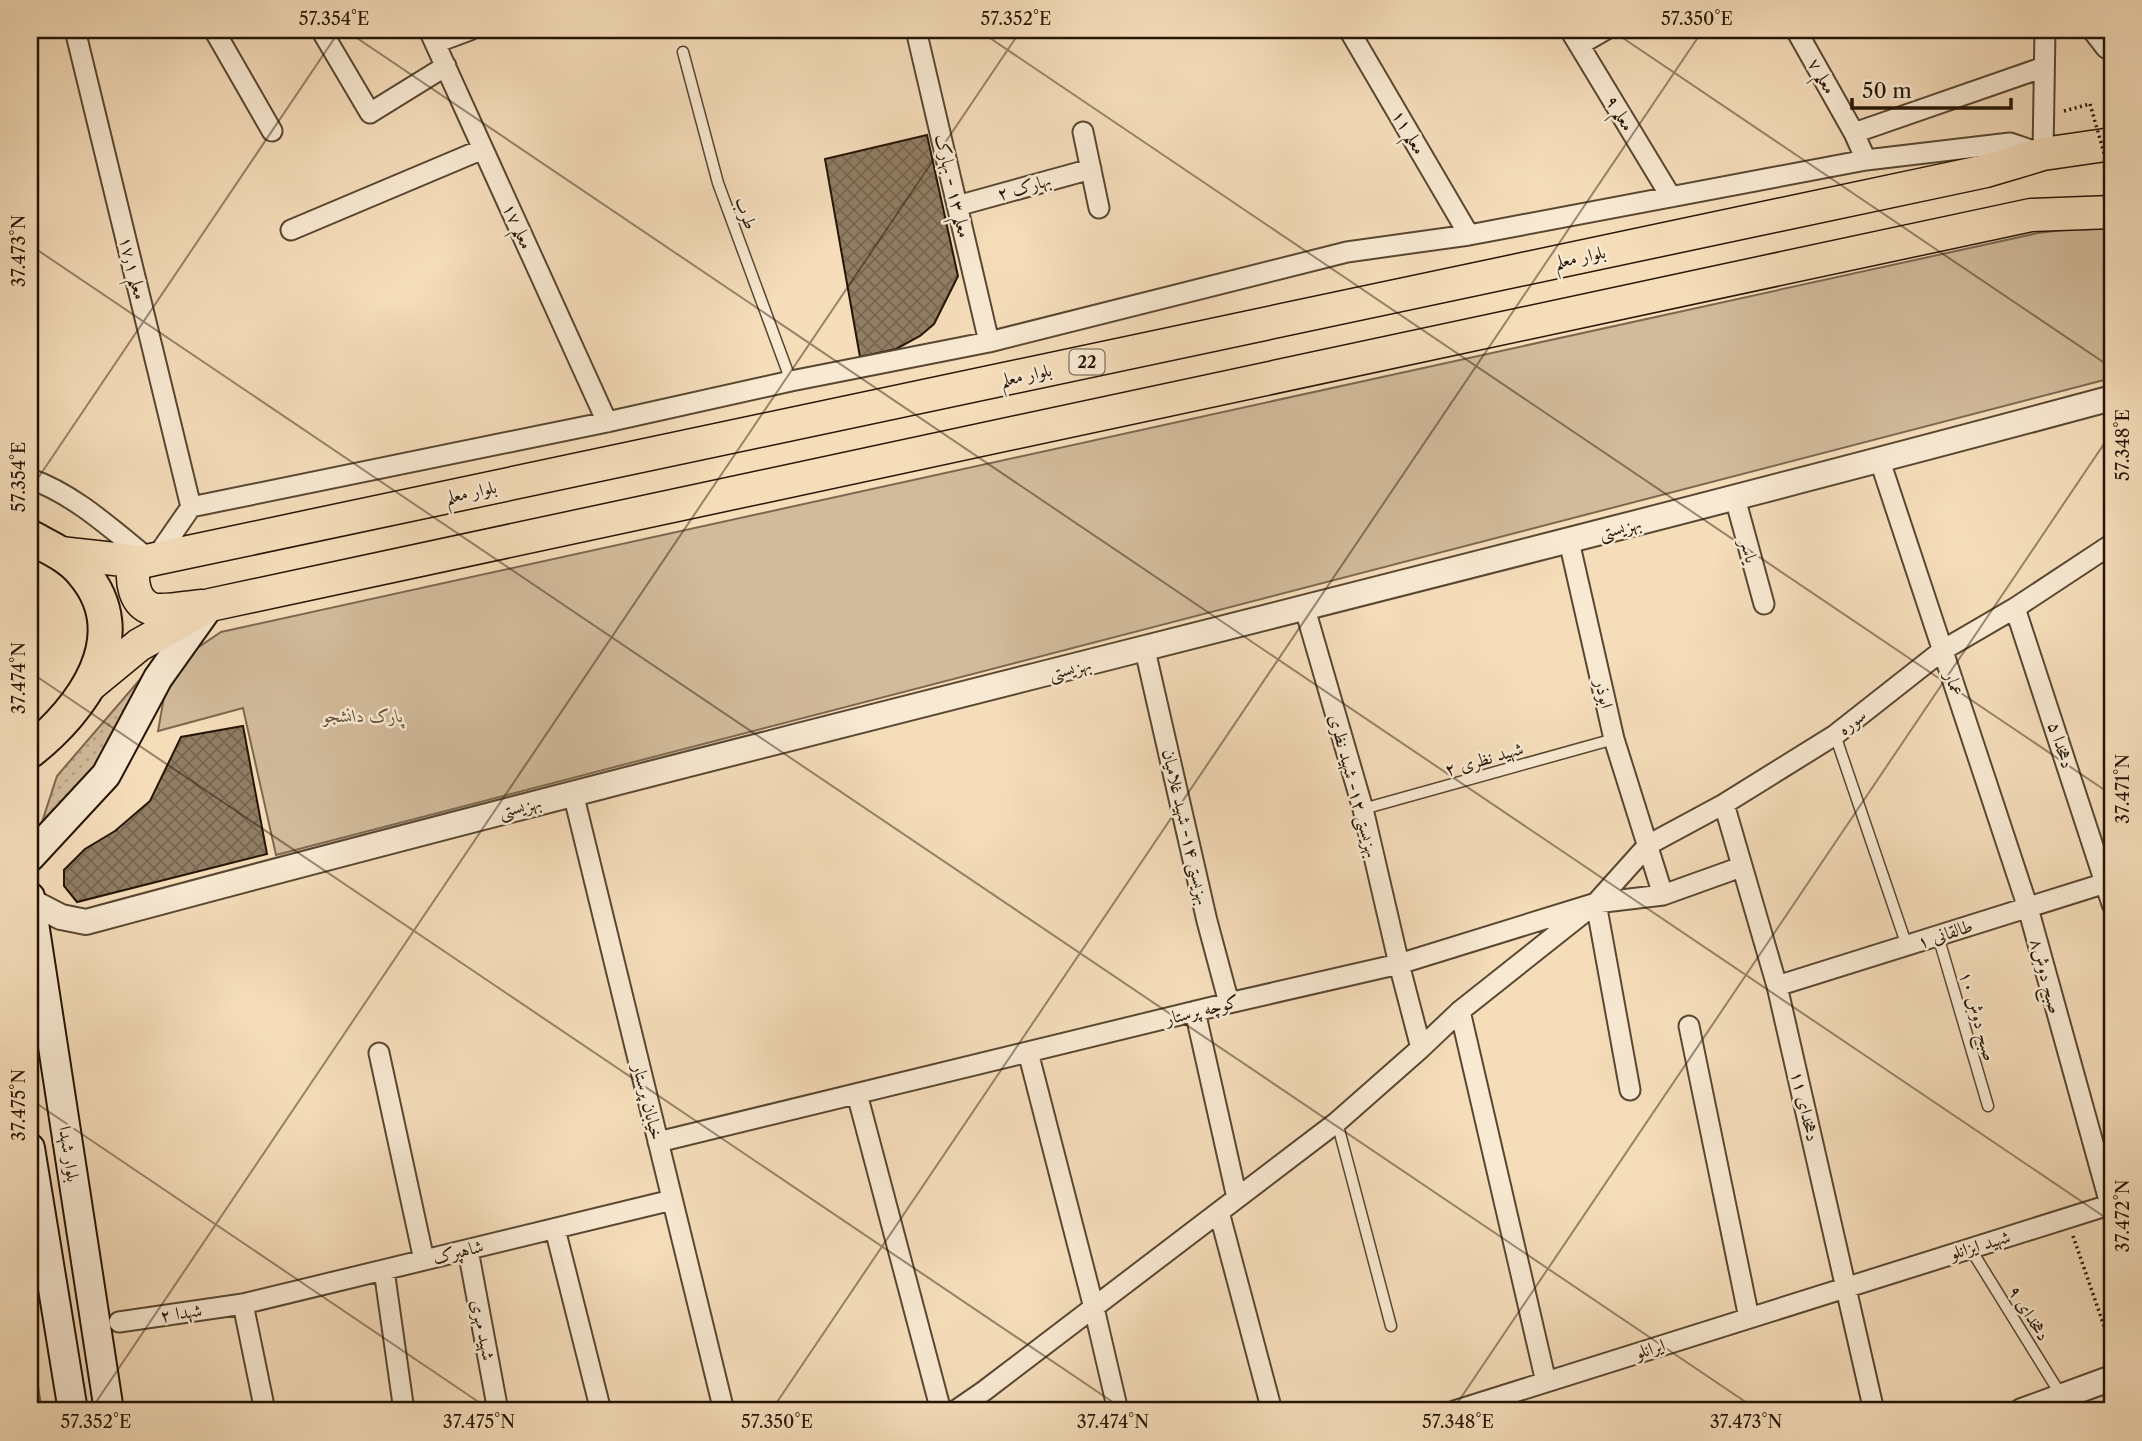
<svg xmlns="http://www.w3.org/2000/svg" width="2142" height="1441" font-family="'Libre Caslon Text',Amiri,serif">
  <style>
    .grass { fill: url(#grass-dots); stroke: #7c6850; stroke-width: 2 }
    .park { fill: #d2bb9b; stroke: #7c6850; stroke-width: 2 }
    .building { fill: url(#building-cross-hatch); stroke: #251504; stroke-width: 2 }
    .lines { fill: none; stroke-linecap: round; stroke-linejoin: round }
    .service-casing { stroke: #594732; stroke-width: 13 }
    .minor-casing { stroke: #594732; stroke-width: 23 }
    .tertiary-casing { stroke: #594732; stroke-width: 28 }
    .secondary-casing { stroke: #251504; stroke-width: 32 }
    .primary-casing { stroke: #251504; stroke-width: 35 }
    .trunk-casing { stroke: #251504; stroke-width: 37 }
    .path { stroke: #251504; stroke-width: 3.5; stroke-dasharray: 2 3.5; stroke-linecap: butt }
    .service { stroke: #f8e9d2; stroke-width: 10 }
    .minor { stroke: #f8e9d2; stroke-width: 19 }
    .tertiary { stroke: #f8e9d2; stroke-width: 24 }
    .secondary { stroke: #f8e9d2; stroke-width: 28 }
    .primary { stroke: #f5ddba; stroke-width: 32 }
    .trunk { stroke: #f5ddba; stroke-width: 33 }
    .path-bridge { stroke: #251504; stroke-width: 3.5; stroke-dasharray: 2 3.5; stroke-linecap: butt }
    .ticks { fill: none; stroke: #251504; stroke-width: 2; stroke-opacity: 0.45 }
    .labels { text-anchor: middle; stroke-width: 5; stroke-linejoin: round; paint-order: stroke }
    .shield { fill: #f8e9d2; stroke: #645542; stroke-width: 2 }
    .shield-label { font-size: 16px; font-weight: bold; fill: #251504 }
    .street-label { font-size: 18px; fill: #251504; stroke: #f8e9d2 }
    .park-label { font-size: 18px; font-style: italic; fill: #624f39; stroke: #f8e9d2 }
    .neatline { fill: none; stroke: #251504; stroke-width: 2.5 }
    .ticks-label { font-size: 18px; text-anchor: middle; fill: #251504 }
  </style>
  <defs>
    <pattern id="grass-dots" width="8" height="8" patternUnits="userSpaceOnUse" patternTransform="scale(1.75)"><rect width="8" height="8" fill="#d2bb9b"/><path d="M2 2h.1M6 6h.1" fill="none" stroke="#b4a084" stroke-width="1.8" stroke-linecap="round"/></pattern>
    <pattern id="building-cross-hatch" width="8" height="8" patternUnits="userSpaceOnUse" patternTransform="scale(1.75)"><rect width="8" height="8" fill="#917d63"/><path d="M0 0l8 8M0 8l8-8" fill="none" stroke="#76654f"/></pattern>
  </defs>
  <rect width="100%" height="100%" fill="#f5ddba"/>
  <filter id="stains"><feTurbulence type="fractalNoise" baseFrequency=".00286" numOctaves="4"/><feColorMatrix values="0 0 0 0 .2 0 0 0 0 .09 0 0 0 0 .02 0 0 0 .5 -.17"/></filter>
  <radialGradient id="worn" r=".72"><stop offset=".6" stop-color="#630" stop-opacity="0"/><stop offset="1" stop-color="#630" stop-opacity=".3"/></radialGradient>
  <!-- grass -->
  <path class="grass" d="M 149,669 L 109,752 L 41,825 L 57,776 Z"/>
  <!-- park -->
  <path class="park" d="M 2112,224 L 2112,378 L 276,855 L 243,708 L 158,731 L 166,686 L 193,651 L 221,632 L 2038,233 Z
    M 30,1337 L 42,1411 L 30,1411 Z"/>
  <!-- building -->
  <path class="building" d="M 927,135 L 958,276 L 934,324 L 920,336 L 896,349 L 860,357 L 825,159 Z
    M 243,726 L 267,854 L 77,902 L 64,886 L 64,870 L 85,849 L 115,831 L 150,801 L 181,737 Z"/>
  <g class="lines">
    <!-- service casing -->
    <g class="service-casing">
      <path id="service" d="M 683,52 L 718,183 L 791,381
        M 1835,735 L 1907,946
        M 1363,809 L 1614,739
        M 1938,936 L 1988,1106
        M 1337,1122 L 1391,1326
        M 1970,1248 L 2061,1395
        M 1500,1397 L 1506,1411"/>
    </g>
    <!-- minor casing -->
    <g class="minor-casing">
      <path id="minor" d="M 75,30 L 191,507
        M 214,30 L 272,131
        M 321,30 L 370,113 L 446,66
        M 429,30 L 607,422
        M 916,30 L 989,342
        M 1349,30 L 1469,235
        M 1570,30 L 1671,197
        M 1796,30 L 1854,133 L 1866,160
        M 2092,30 L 2106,48 L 2112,51
        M 435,43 L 470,30
        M 1579,45 L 1605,30
        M 1083,132 L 1099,208
        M 1854,133 L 2044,67
        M 957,206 L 1091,169
        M 291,230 L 483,149
        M 1880,461 L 2028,908 L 2110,1204
        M 30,479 C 73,493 114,531 150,560
        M 1735,498 L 1764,604
        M 1569,541 L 1614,739 L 1663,895
        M 155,559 L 191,507 L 607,422 L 791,381 L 989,342 L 1347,252 L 1469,235 L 1866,160 L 2010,143 L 2043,154 L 2045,30
        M 2015,608 L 2112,904
        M 1305,609 L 1363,809 L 1399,964 L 1421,1048
        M 1145,650 L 1207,921 L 1229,1003
        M 573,793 L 724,1411
        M 1724,804 L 1777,986 L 1874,1411
        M 1596,903 L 1630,1090
        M 1777,986 L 2112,881
        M 1195,1011 L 1237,1198
        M 1460,1011 L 1546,1382
        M 1689,1026 L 1749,1318
        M 1028,1052 L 1094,1308 L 1118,1411
        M 379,1053 L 424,1260
        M 857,1094 L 941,1411
        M 658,1142 L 1229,1003 L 1399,964 L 1596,903 L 1663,895 L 1741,867
        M 1219,1212 L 1272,1411
        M 555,1229 L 601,1411
        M 468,1250 L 498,1411
        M 384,1270 L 404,1411
        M 243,1304 L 265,1411
        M 119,1322 L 243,1304 L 672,1200
        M 955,1411 L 984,1391 L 1337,1122 L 1421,1048 L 1460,1011 L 1596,903 L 1648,845 L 1724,804 L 1835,735 L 1943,650 L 2015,608 L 2112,544
        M 1454,1411 L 2112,1204"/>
    </g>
    <!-- tertiary casing -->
    <g class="tertiary-casing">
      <path id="tertiary" d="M 30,901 L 61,917 L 86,922 C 760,740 1439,579 2112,398
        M 2022,1411 L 2112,1378"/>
    </g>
    <!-- secondary casing -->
    <g class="secondary-casing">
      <path id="secondary" d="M 30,857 L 106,775 L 158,678 L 210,605
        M 30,897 L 109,1411
        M 30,1148 L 73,1411"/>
    </g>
    <!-- primary casing -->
    <g class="primary-casing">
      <path id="primary" d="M 60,553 L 142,562 L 155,559 L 1986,171 L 2043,154 L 2112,144
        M 142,562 L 134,566 C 131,581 134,603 152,609 C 162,612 190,607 202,606
        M 88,687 L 139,645 L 210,605 L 2031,215 L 2112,212"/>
    </g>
    <!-- trunk casing -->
    <g class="trunk-casing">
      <path id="trunk" d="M 30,537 C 48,547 70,556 83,573 C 137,636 82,710 30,751"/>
    </g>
    <!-- path -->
    <path class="path" d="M 2064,111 L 2090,104
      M 2073,1236 L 2112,1349
      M 30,1394 L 33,1411"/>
    <!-- service -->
    <use href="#service" class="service"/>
    <!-- minor -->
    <use href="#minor" class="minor"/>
    <!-- tertiary -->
    <use href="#tertiary" class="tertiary"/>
    <!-- secondary -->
    <use href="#secondary" class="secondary"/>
    <!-- primary -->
    <use href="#primary" class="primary"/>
    <!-- trunk -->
    <use href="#trunk" class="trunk"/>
    <!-- path-bridge -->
    <path class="path-bridge" d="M 2090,104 L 2112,181"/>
  </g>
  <!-- ticks -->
  <path class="ticks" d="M 345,30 L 2112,1222M 978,30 L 2112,795M 1611,30 L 2112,368M 30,245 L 1759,1411M 30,490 L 340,30M 30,672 L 1126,1411M 30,1099 L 492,1411M 90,1411 L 1021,30M 771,1411 L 1703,30M 1452,1411 L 2112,432"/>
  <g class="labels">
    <!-- shield labels -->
    <rect class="shield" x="1069.5" y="349.5" width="35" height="25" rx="5"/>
    <g class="shield-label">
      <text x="1087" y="368">22</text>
    </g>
    <!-- street labels -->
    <g class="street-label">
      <text transform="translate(1822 76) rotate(60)" y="6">معلم ۷</text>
      <text transform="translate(1620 113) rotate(59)" y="6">معلم ۹</text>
      <text transform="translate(1409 132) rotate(60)" y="6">معلم ۱۱</text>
      <text transform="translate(953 186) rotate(77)" y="6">معلم ۱۳ - بهارک</text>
      <text transform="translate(1024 187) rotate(-16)" y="6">بهارک ۲</text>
      <text transform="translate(746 213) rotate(70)" y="6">طرب</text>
      <text transform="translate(518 226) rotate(66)" y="6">معلم ۱۷</text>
      <text transform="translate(1580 257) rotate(-12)" y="6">بلوار معلم</text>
      <text transform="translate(133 268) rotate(76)" y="6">معلم ۱۷٫۱</text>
      <text transform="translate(1026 375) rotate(-12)" y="6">بلوار معلم</text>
      <text transform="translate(471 492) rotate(-12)" y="6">بلوار معلم</text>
      <text transform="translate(1620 528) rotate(-15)" y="6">بهزیستی</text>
      <text transform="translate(1749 551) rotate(75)" y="6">یاسر</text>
      <text transform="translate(1070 669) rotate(-14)" y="6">بهزیستی</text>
      <text transform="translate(1954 684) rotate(72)" y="6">عمار</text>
      <text transform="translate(1604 694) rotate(77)" y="6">ابوذر</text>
      <text transform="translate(1852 722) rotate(-38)" y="6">سوره</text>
      <text transform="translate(2061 745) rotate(72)" y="6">دهخدا ۵</text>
      <text transform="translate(1484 759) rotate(-16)" y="6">شهید نظری ۲</text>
      <text transform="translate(1354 786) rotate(75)" y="6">بهزیستی ۱۲- شهید نظری</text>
      <text transform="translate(520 807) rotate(-14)" y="6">بهزیستی</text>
      <text transform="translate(1186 827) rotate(77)" y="6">بهزیستی ۱۴- شهید غلامیان</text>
      <text transform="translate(1945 934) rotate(-18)" y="6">طالقانی ۱</text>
      <text transform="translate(2046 976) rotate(75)" y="6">صبح دوش۸</text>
      <text transform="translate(1202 1010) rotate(-14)" y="6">کوچه پرستار</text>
      <text transform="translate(1978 1016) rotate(74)" y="6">صبح دوش ۱۰</text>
      <text transform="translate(648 1102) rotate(76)" y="6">خیابان پرستار</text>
      <text transform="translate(1805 1106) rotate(77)" y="6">دهخدای ۱۱</text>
      <text transform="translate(69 1154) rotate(81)" y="6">بلوار شهدا</text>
      <text transform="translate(1980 1245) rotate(-17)" y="6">شهید ایزانلو</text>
      <text transform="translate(458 1252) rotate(-14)" y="6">شاهپرک</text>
      <text transform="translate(181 1313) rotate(-8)" y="6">شهدا ۲</text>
      <text transform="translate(2029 1313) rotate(58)" y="6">دهخدای ۹</text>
      <text transform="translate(483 1330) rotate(79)" y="6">شهید مهری</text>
      <text transform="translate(1650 1349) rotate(-18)" y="6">ایرانلو</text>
    </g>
    <!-- park labels -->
    <g class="park-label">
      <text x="363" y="722">پارک دانشجو</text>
    </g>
  </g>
  <!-- margin -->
  <rect width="2142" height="1441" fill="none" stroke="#f5ddba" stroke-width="77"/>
  <!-- scale -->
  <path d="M1852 98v10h159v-10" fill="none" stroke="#251504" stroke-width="3.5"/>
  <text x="1862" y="98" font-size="21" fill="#251504" stroke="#f8e9d2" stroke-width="5" paint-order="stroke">50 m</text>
  <rect x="38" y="38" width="2066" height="1364" class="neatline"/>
  <g class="ticks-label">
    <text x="334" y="25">57.354°E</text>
    <text x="1016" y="25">57.352°E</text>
    <text x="1697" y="25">57.350°E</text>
    <text transform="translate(19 251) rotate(-90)" y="6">37.473°N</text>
    <text transform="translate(2123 445) rotate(-90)" y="6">57.348°E</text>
    <text transform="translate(19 477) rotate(-90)" y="6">57.354°E</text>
    <text transform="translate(19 678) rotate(-90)" y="6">37.474°N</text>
    <text transform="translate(2123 789) rotate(-90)" y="6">37.471°N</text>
    <text transform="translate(19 1105) rotate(-90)" y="6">37.475°N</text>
    <text transform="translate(2123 1216) rotate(-90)" y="6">37.472°N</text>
    <text x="96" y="1428">57.352°E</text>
    <text x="479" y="1428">37.475°N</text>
    <text x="777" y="1428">57.350°E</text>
    <text x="1113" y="1428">37.474°N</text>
    <text x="1458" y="1428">57.348°E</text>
    <text x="1746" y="1428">37.473°N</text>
  </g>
  <rect width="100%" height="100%" filter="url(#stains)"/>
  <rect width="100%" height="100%" fill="url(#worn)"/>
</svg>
